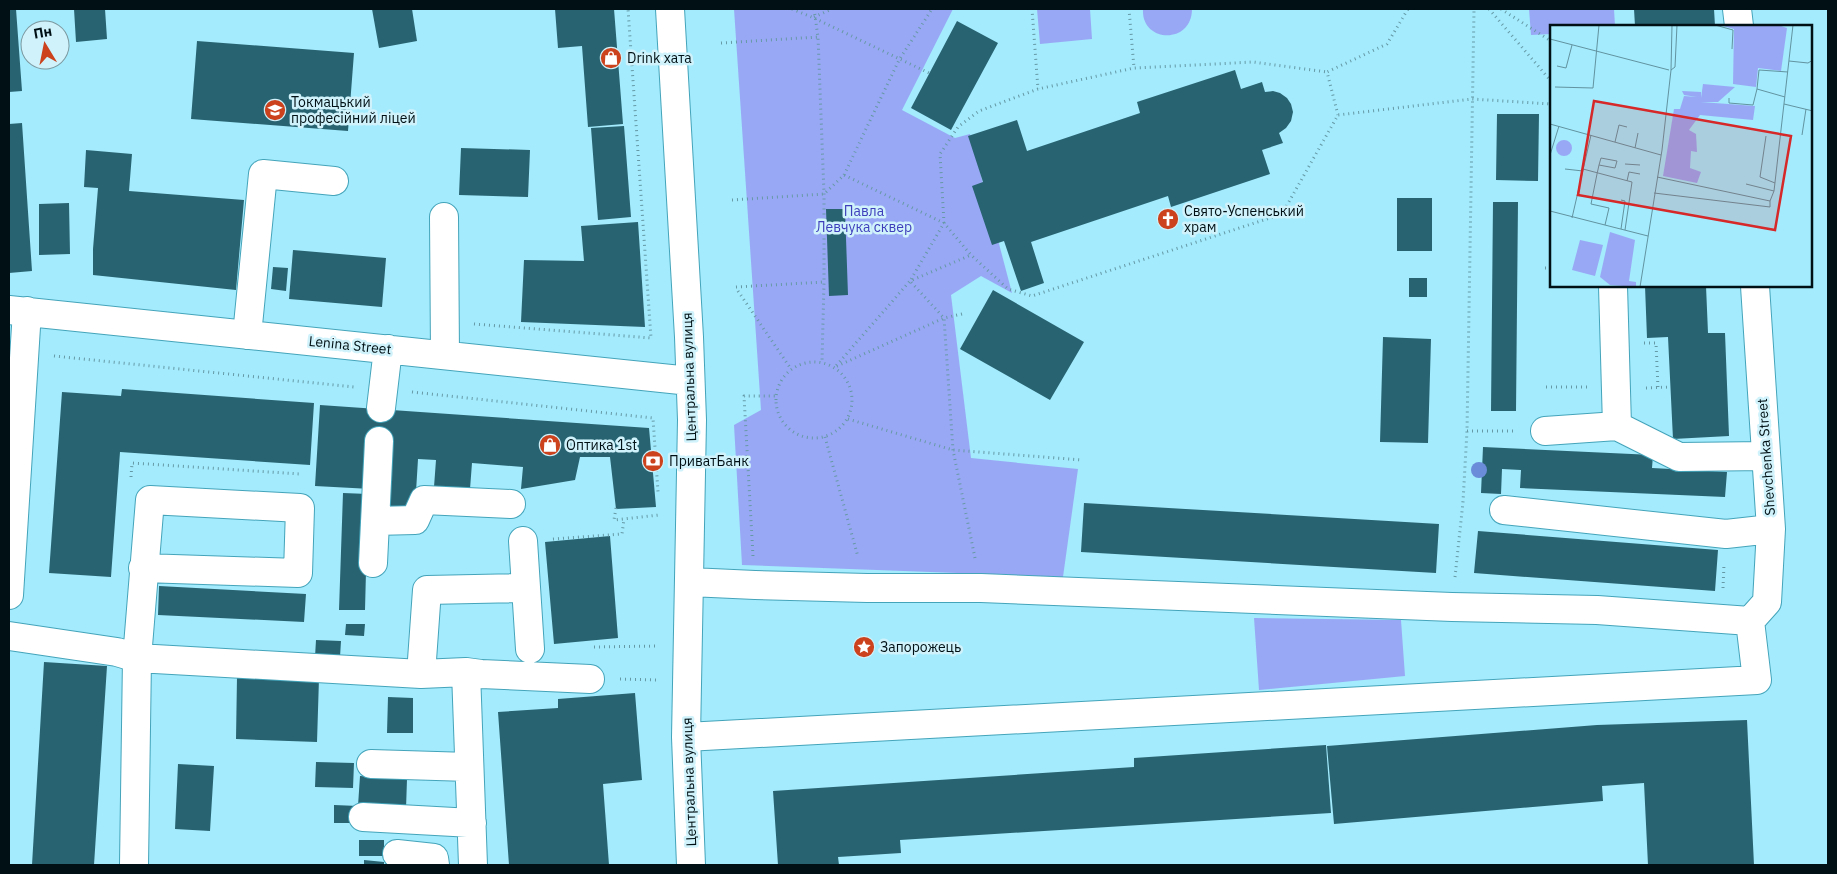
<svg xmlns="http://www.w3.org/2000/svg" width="1837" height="874" font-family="'IBM Plex Sans',sans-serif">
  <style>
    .green { fill: #99a8f5 }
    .building { fill: #286371 }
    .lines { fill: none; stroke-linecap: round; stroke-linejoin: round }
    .minor-casing { stroke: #44a4ba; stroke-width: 30 }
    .path { stroke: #6699a6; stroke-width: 3; stroke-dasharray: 1 4; stroke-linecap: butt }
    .minor { stroke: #fff; stroke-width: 28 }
    .tree { fill: #6b8cd9 }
    .labels { text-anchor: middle; stroke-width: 5; stroke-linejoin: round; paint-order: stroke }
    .poi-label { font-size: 14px; fill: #001014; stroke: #cff2fb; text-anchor: start }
    .park-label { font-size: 14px; fill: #3e3ebb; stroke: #cff2fb }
    .street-label { font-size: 14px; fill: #001014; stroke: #cff2fb }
    .inset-road { fill: none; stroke: #6293a0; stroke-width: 1 }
    .view { fill: #d62828; fill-opacity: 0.15; stroke: #d62828; stroke-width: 2.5 }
    .inset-edge { fill: none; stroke: #001014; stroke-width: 2.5 }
  </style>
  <rect width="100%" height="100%" fill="#a3ebfd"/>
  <!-- green -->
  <path class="green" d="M 734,9 L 953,9 L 902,110 L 955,138 L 970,134 L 1012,293 L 981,276 L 951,295 L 971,458 L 1078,469 L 1063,577 L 742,565 L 734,425 L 761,410 Z
    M 1037,9 L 1090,9 L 1092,39 L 1040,44 Z
    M 1143,9 L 1192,9 C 1192,45 1141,43 1143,9 Z
    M 1529,9 L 1614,9 L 1615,26 L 1551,26 L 1551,34 L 1531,35 Z
    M 1254,618 L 1401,620 L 1405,676 L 1259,690 Z"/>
  <!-- building -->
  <path class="building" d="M 9,9 L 16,9 L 22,91 L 9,92 Z
    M 74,9 L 105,9 L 107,39 L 76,42 Z
    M 372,9 L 412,9 L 417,41 L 379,48 Z
    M 555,9 L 614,9 L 623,124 L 588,127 L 582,46 L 558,48 Z
    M 1634,9 L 1714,9 L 1715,26 L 1635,26 Z
    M 957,21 L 998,43 L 951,130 L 911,108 Z
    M 197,41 L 354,53 L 348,131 L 191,119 Z
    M 1235,70 L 1241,89 L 1262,82 L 1265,92 L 1273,91 L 1280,93 L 1287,98 L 1291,104 L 1293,112 L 1291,121 L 1286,128 L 1279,133 L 1283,143 L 1262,150 L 1270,174 L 1171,207 L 1168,196 L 1031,242 L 1044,283 L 1021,291 L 1004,241 L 992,245 L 972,186 L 983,182 L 968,136 L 1017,120 L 1027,151 L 1140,113 L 1137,102 Z
    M 1497,114 L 1539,114 L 1538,181 L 1496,180 Z
    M 22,123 L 32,271 L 9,273 L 9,124 Z
    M 624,126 L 631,217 L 598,220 L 591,128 Z
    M 461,148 L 530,150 L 528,197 L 459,195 Z
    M 86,150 L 132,154 L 129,191 L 244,200 L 236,290 L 93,275 L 93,249 L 98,188 L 84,187 Z
    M 1397,198 L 1432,198 L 1432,251 L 1397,251 Z
    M 1493,202 L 1518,202 L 1516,411 L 1491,411 Z
    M 69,203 L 70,254 L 39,255 L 39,204 Z
    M 826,209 L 845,209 L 848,295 L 829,296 Z
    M 638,222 L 645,327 L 521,322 L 524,260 L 584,261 L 581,226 Z
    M 293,250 L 386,258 L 382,307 L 289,299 Z
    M 273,267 L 288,268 L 286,291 L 271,289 Z
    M 1409,278 L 1427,278 L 1427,297 L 1409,297 Z
    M 1645,286 L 1706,286 L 1708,333 L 1725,333 L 1729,436 L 1673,439 L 1668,337 L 1647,338 Z
    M 993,290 L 1084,342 L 1050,400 L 960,349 Z
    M 1383,337 L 1431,339 L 1428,443 L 1380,442 Z
    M 122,389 L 314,403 L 310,465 L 120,452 L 111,577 L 49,573 L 62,392 L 121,396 Z
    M 320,405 L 649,428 L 656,507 L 616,509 L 610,457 L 580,457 L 575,480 L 521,489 L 523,467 L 472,463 L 470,489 L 434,487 L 436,460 L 418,459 L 415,508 L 386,506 L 371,489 L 315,486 Z
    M 1483,447 L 1653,455 L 1652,468 L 1727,472 L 1725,497 L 1520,488 L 1521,470 L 1502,469 L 1501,494 L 1481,493 Z
    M 343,493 L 368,494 L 365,610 L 339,610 Z
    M 1084,503 L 1439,524 L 1436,573 L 1081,552 Z
    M 1478,531 L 1718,550 L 1715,591 L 1474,573 Z
    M 610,536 L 618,638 L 554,644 L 545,542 Z
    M 159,586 L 306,594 L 304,622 L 158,615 Z
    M 346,624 L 365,624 L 364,636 L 345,635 Z
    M 316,640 L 341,641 L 340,657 L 315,657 Z
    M 44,662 L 107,666 L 94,865 L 32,865 Z
    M 237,677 L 319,678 L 317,742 L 236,739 Z
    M 635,693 L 642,780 L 603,784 L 609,865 L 509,865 L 498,712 L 558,708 L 558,699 Z
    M 388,697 L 413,698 L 413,733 L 387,733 Z
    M 1747,720 L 1754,865 L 1648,865 L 1644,783 L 1602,786 L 1603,801 L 1334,824 L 1327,746 L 1597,725 Z
    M 1326,745 L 1331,813 L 900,840 L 901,853 L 838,857 L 839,865 L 778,865 L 773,791 L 1134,767 L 1134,758 Z
    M 316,762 L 354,763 L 353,788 L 315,787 Z
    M 178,764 L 214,766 L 210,831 L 175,829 Z
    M 360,776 L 407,779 L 406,809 L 358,806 Z
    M 334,805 L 358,806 L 358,823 L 334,823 Z
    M 359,840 L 384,840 L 384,856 L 359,856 Z
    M 364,860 L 384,862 L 384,865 L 364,865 Z"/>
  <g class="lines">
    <!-- minor casing -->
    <g class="minor-casing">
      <path id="minor" d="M 670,9 L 689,337 L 692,420 L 686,737 L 691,865
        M 1737,9 L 1739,26
        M 444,217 L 445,355
        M 1613,286 L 1617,426 L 1679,457 L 1766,456
        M 9,310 L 690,381
        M 247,335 L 263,174 L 334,181
        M 381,408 L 388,349
        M 1545,431 L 1617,426
        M 1504,510 L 1726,534 L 1771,529
        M 375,521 L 415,520 L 424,500 L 511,504
        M 523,541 L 530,649
        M 373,563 L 379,441
        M 9,595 L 27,311
        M 1750,621 L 1767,602 L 1771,529 L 1755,286
        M 9,636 L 117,652 L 137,658 L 421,674 L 466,672 L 473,865
        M 466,672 L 481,674 L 590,679
        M 421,674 L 427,590 L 526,588
        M 686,737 L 1757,680 L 1750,621 L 1597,610 L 1452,607 L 981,588 L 867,588 L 755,585 L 690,582
        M 371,764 L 469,767
        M 363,817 L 472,823
        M 397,854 L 434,858 L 435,865
        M 134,865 L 137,658 L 150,500 L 300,508 L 298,573 L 143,568"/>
    </g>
    <!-- path -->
    <path class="path" d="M 792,9 L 814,18 L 929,73
      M 814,9 L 818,37 L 824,194 L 824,282 L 822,362
      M 1032,9 L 1038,89
      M 1129,9 L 1134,68
      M 1489,9 L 1551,81
      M 1501,9 L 1551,41
      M 814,17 L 832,9
      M 721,43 L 818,37
      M 1338,115 L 1327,72 L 1387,44 L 1408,9
      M 844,175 L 899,60 L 932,9
      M 732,200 L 824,194 L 844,175 L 944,223 L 971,255 L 1008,289 L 1032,296 L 1282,214 L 1338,115 L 1472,99 L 1551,104
      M 1545,268 L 1551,268
      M 736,287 L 824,282
      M 738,291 L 791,369
      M 962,314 L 944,318 L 835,367 L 910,281 L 971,255
      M 474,324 L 651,338 L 628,9
      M 1644,343 L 1656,343 L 1658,388
      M 54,356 L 354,387
      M776 400a38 38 0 1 1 76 0a38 38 0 1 1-76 0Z
      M 1546,387 L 1587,387
      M 1646,388 L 1670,387
      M 412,392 L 653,418 L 658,492
      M 848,419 L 953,450 L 1082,460
      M 1467,431 L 1515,431
      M 825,437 L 858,557
      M 131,477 L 132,463 L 300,474
      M 616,508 L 614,520 L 659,515
      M 553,539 L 622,534 L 624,519
      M 753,556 L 744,396 L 776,396
      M 975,558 L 953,450 L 944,318 L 910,281 L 944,223 L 940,154 L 958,127 L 979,111 L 1038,89 L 1134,68 L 1253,62 L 1327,72
      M 1455,577 L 1463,502 L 1467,431 L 1474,9
      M 1723,588 L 1724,564
      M 594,647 L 658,646
      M 620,679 L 657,680"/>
    <!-- minor -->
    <use href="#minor" class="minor"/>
  </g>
  <!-- trees -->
  <circle class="tree" cx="1479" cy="470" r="8"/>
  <!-- icons -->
  <defs>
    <g id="shop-disc" transform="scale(1.125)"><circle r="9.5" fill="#cb421d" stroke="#cff2fb"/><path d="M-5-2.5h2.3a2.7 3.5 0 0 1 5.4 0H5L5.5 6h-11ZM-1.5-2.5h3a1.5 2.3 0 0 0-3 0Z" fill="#fff"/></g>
    <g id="university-disc" transform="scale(1.125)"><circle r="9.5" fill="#cb421d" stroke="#cff2fb"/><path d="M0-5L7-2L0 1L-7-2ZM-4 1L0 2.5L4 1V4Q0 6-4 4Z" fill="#fff"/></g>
    <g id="church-disc" transform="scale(1.125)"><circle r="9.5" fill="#cb421d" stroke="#cff2fb"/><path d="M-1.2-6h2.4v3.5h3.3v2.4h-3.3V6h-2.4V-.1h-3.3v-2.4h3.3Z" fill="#fff"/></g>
    <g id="bank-disc" transform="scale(1.125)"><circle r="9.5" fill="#cb421d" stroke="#cff2fb"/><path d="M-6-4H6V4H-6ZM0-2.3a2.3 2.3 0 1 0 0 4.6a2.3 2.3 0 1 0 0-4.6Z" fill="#fff"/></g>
    <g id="sight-disc" transform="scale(1.125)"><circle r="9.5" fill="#cb421d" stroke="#cff2fb"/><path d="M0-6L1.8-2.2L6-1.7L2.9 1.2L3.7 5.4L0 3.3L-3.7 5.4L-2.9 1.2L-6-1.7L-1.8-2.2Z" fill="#fff"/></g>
  </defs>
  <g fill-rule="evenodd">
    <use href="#shop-disc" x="611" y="58"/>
    <use href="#university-disc" x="275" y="110"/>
    <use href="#church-disc" x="1168" y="219"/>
    <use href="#shop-disc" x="550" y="445"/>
    <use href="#bank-disc" x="653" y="461"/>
    <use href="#sight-disc" x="864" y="647"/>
  </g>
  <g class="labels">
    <!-- poi labels -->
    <g class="poi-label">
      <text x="627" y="63">Drink хата</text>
      <text x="291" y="107">Токмацький<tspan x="291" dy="16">професійний ліцей</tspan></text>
      <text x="1184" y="216">Свято-Успенський<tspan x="1184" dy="16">храм</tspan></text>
      <text x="566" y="450">Оптика 1st</text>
      <text x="669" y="466">ПриватБанк</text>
      <text x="880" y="652">Запорожець</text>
    </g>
    <!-- park labels -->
    <g class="park-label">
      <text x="864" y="216">Павла<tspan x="864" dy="16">Левчука сквер</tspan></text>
    </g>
    <!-- street labels -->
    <g class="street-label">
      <text transform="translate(350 345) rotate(6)" y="5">Lenina Street</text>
      <text transform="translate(689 377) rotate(-92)" y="5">Центральна вулиця</text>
      <text transform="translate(1766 457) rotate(-94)" y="5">Shevchenka Street</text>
      <text transform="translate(689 782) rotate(-92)" y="5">Центральна вулиця</text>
    </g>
  </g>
  <!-- overview -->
  <g transform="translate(1550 25)">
    <rect width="262" height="262" fill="#a3ebfd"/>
    <path d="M 170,0 L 228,0 L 237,3 L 231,46 L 208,43 L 206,62 L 183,59 L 184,4 ZM 153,59 L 185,62 L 168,77 L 151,77 L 205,81 L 203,95 L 150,90 L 139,105 L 146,109 L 147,127 L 141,126 L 140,143 L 151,147 L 147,158 L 113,151 L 124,84 L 130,84 L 134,71 L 147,72 L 134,70 L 132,66 L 151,67 L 151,73 ZM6 123a8 8 0 1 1 16 0a8 8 0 1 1-16 0ZM 60,207 L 85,215 L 79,256 L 86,257 L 86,262 L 60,260 L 50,252 ZM 30,215 L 53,220 L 45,251 L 22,245 Z" fill="#99a8f5"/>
    <path class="inset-road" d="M 165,0 L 183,5 L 182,24M 0,14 L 119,45M 239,36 L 258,38 L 263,35M 7,41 L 16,43 L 22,20M 121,45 L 125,42 L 127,0M 5,62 L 43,63 L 49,0M 207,64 L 209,45 L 238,47M 179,73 L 179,78 L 203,80 L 207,64 L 235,72M 234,79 L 263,86M 0,99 L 111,130M 252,110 L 256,84M 216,111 L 210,152 L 225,158M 65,117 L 69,100 L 77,102M 85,123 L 88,108M 0,130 L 9,101M 75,139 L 90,140M 49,140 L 65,143 L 67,136 L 51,133 L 49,140 L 47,149 L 41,179 L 59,183 L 55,200M 15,144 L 33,146M 33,144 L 82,157 L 75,205M 77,156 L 79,147 L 90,149M 196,159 L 224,166M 104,168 L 220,182 L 220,176 L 107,152M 71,175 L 75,176 L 71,204M 220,176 L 224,166 L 243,0M 0,186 L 98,211M 22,193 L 41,110M 90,262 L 112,125 L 121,45 L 122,0"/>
    <path class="view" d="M 44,76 L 241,111 L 225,205 L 28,170 Z"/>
    <rect width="262" height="262" class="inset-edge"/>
  </g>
  <!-- border -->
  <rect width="1837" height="874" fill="none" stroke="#001014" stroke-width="20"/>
  <!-- north arrow -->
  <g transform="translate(45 45) rotate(350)"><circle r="24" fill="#cff2fb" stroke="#7c989f"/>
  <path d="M0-4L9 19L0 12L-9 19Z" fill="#cb421d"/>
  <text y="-8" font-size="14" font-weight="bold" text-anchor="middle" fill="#001014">Пн</text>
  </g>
</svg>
